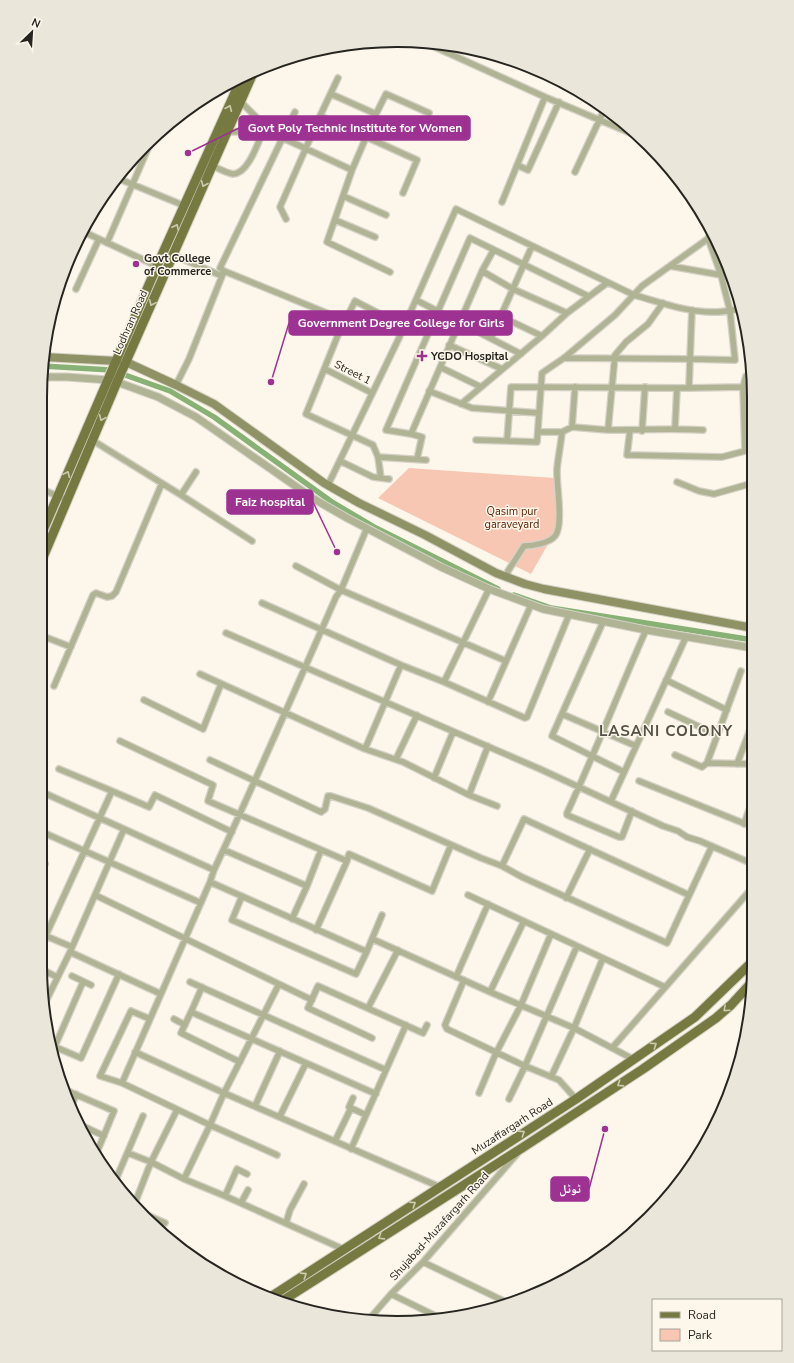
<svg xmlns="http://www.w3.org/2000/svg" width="794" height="1363" font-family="'Nunito Sans','Noto Naskh Arabic',sans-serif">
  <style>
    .green { fill: #f8c7b4 }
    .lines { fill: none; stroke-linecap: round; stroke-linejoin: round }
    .canal { stroke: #88b175; stroke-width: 5.5 }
    .minor-casing { stroke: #d5d1c6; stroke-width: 8 }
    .tertiary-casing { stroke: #d5d1c6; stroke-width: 9 }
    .secondary-casing { stroke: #d5d1c6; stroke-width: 10 }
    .primary-casing { stroke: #d5d1c6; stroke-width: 11 }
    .minor { stroke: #b0b495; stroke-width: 5.5 }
    .tertiary { stroke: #b0b495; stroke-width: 7 }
    .secondary { stroke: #8e9264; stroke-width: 8 }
    .primary { stroke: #767a40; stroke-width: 9 }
    .oneway { stroke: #cdcbae }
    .poi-dot { fill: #9e3293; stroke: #fcf7ea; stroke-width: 1.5 }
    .labels { text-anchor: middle; stroke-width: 3; stroke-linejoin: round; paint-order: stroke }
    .poi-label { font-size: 11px; font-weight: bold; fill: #262520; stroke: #fcf7ea; text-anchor: start }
    .street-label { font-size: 11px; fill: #262520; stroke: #fcf7ea }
    .park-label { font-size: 11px; fill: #622304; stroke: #fcf7ea }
    .district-label { font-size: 15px; font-weight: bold; letter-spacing: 1px; fill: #545046; stroke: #fcf7ea }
    .rim { fill: none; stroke: #262520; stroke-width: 2 }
    .leader { fill: none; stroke: #9e3293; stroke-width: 1.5 }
    .callout-dot { fill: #9e3293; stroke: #fcf7ea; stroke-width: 1.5 }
    .callout { fill: #9e3293; stroke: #9e3293; stroke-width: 1.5 }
    .callout-label { font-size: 12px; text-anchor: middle; font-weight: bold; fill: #fff }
  </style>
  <rect width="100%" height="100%" fill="#fcf7ea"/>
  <!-- green -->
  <path class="green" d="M 409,468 L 555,478 L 559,525 L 531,574 L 378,498 Z"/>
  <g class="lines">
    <!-- canal -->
    <path class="canal" d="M 42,366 L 111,370 L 170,391 L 214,417 L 332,502 L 376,528 L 498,589
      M 514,595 L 551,608 L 753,640"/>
    <!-- minor casing -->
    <g class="minor-casing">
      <path id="minor" d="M 426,43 L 545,97 L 640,137
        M 331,94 L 376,114 L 352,170
        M 240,101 L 272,133 L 352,170 L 327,242 L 390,272
        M 376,114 L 386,94 L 429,113
        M 320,116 L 417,160 L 403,193
        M 227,132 L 263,131
        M 517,165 L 528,170 L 559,102
        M 212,166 C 218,168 226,173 233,174 C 249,174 259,139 265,127
        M 575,172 L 605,108
        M 117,178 L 185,206
        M 343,196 L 386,215
        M 502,202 L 545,97
        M 286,219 L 280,207 L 320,116 L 338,78
        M 335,220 L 375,237
        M 84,232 L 157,266
        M 107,243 L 153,137
        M 493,251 L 482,271 L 411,434 L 386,430 L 470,238 L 588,296
        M 171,254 L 222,276
        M 670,266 L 721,275
        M 224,271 L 220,268 L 295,112
        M 482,271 L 513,289 L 567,313
        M 76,289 L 99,239
        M 416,300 L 521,354
        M 663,303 L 648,324 L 626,342 L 615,355 L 608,430 C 640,430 672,428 703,430
        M 692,310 L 690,359 L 735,360 L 730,311 L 721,275 L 708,238
        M 500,316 L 542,336
        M 341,330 L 355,301 L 382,315
        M 491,338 L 532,246
        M 449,345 L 502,369
        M 440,367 L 481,387
        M 325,369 L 372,393
        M 753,375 L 746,376 L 743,387 L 745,451 L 753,451
        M 176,385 L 189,359 L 224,271 L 339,318 L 340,330 L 306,414 L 373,445 L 378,457 L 381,478
        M 689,388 L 743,387
        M 429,391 L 472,408 L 539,413
        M 461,404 L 542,336 L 567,313 L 607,283
        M 744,407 L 753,407
        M 572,427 L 575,387
        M 675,428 L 677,388
        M 630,430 L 627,455 L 722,457 L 745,451
        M 642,431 L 645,387
        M 538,432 L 562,432 L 572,427 L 608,430
        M 411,434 L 422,437 L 417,459
        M 92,440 L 181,495 L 252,541
        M 476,440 L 537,442 L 542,373 L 564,358 L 615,315 L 642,286 L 713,235
        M 507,441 L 511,387 L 689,388 L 690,359 L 564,358
        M 378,457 L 426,460
        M 340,461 L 373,477 L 389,479
        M 677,482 L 699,491 L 714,494 L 753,483
        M 328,485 L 399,338 L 456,209 L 634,295 C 660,302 688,313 716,312 C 724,312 732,310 740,309
        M 41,489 L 67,500
        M 181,495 L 196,472
        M 296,566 L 341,590 L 367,528
        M 507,577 L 508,571 L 524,546 C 532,546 550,543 555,536 C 564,525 556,484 557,469 C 558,457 561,444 562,432
        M 262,603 L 401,665 L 444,682 L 525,718 L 527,717 L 569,615
        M 603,622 L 552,736 L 624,772
        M 226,633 L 540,769 L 663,826 L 678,831 L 687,837 L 700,841 L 753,864
        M 40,635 L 71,647
        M 200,674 L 365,749 L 403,762 L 469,795 L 497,806
        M 666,680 L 727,710
        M 444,682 L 489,589
        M 54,686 L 93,595 L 96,593 L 107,597 L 112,596 L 116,592 L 162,483
        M 144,700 L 203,729 L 221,684
        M 488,702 L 531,605
        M 668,712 L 717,735
        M 562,714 L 636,746
        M 120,741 L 213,785 L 208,801 L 347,861 L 349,854 L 432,891 L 451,845
        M 365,749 L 401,665
        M 675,755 L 702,767 L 707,763 L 741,671
        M 396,759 L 417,715
        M 210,760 L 321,812 L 325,809 L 328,796 L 331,796 L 368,808 L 481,858 L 502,866 L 522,877 L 667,943 L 712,846
        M 707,763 L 753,764
        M 737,764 L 753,722
        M 434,778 L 453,732
        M 639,781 L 753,827
        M 112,791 L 149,807 L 155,795 L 232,832
        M 469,795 L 488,746
        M 40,796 L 42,792 L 124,829
        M 611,801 L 686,637
        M 632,811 L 622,837 L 619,837 L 567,815 L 567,813 C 595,753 619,691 646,630
        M 744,824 L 753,799
        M 40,831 L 201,903
        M 224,850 L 307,886 L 292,919
        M 502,866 L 524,819 L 689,895
        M 214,870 L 124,829 L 95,895 L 312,1000
        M 40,875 L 45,864 L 40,862
        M 210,882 L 363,950 L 367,951 L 372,939 L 379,942 L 490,992 L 574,1028 L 633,1059
        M 307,886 L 321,850
        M 468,895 L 665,987
        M 242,896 L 232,920 L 356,974 L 367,951
        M 566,898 L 590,849
        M 316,930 L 347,861
        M 46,936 L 72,947
        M 372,939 L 382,915
        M 40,948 L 112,791 L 59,769
        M 70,952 L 161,994 L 122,1083 L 210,1125 L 224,1093 L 135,1052
        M 41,969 L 57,977
        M 72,976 L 91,985
        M 456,977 L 488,904
        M 464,980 L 445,1025 L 447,1029 L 525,1066 L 559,1080 L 576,1099
        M 190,982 L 386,1070
        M 279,984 L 224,1093 L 440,1187
        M 202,987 L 191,1012 L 376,1094
        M 490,992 L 524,921
        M 161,994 L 210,882 L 214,870 C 256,780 296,688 336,597 L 341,590 L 506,661
        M 46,1001 L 70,952 L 95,895
        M 368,1008 L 398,950
        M 191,1012 L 181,1033 L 240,1062
        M 174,1019 L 185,1025
        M 372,1038 L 308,1008 L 318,986 L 423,1033 L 427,1025
        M 53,1046 L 81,1058 L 119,974
        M 55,1046 L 83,982
        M 612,1048 L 753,887
        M 551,1077 L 574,1028 L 603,958
        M 122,1083 L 100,1076 L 131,1011 L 150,1019
        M 63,1089 L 114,1111 L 97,1152
        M 479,1093 L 496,1053 L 521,1005 L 551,934
        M 353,1098 L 349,1107 L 366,1115
        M 509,1099 L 525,1066 L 577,946
        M 72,1105 L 76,1094
        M 255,1106 L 280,1051
        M 280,1116 L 306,1063
        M 83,1126 L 104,1136
        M 335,1141 L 351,1108
        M 351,1149 L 406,1025
        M 128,1153 L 151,1162 L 184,1179 L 210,1125 L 277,1155
        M 184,1179 L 225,1196 L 343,1249
        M 114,1184 L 143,1116
        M 225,1196 L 237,1169 L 247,1174
        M 135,1203 L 151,1162 L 177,1110
        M 241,1203 L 248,1190
        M 149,1216 L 165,1223
        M 286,1223 L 290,1210 L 304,1184
        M 423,1262 L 506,1302
        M 391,1294 L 440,1318
        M 371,1317 L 391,1294 L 423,1262 L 517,1154"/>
    </g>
    <!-- tertiary casing -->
    <g class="tertiary-casing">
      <path id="tertiary" d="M 41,377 L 67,377 L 108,380
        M 117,382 L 158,397 L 196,417 L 314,499 L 347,518 L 441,567 L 489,589 L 543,609 L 646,630 L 753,648"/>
    </g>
    <!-- secondary casing -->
    <g class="secondary-casing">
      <path id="secondary" d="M 44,357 L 117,361
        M 126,362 L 176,385 L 214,404 L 324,483 L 359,503 L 425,535 L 496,573 L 525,584 L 544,589 L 753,628"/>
    </g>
    <!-- primary casing -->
    <g class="primary-casing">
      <path id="primary" d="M 41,535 L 157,266 L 242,77
        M 41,562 L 117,382 L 254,71
        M 272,1296 L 576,1099 L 695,1017 L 753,961
        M 282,1301 L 522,1148 L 643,1069 L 716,1018 L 731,1005 L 753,981"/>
    </g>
    <!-- minor -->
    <use href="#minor" class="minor"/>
    <!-- tertiary -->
    <use href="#tertiary" class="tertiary"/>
    <!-- secondary -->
    <use href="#secondary" class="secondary"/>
    <!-- primary -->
    <use href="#primary" class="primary"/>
  </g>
  <!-- one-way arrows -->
  <defs><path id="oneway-chevron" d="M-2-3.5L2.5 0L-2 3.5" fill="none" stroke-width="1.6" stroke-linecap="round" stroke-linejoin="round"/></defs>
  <g class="oneway">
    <use href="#oneway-chevron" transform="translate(229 108) rotate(-67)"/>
    <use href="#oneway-chevron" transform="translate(204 184) rotate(113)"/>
    <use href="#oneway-chevron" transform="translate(176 227) rotate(-65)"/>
    <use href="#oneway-chevron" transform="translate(152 303) rotate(114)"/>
    <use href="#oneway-chevron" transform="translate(102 418) rotate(113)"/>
    <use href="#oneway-chevron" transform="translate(67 474) rotate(-66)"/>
    <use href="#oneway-chevron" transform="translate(726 1009) rotate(138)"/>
    <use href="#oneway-chevron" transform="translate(654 1045) rotate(-34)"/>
    <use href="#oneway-chevron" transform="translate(620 1084) rotate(147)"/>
    <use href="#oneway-chevron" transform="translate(522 1133) rotate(-33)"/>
    <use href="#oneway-chevron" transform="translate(413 1204) rotate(-33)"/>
    <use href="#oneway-chevron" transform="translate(381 1237) rotate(148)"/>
    <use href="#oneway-chevron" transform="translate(304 1275) rotate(-33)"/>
  </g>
  <!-- markers -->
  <g class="poi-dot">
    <circle cx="136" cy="264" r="4"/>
    <path d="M420 350h4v4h4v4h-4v4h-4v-4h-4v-4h4z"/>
  </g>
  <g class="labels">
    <!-- poi labels -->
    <g class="poi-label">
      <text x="144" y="262">Govt College<tspan x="144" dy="13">of Commerce</tspan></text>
      <text x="431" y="360">YCDO Hospital</text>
    </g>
    <!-- street labels -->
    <g class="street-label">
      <text transform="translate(130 322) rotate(-66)" y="4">Lodhran Road</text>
      <text transform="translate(353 372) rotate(27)" y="4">Street 1</text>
      <text transform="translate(512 1126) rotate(-33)" y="4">Muzaffargarh Road</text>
      <text transform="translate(439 1226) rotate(-48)" y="4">Shujabad-Muzafargarh Road</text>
    </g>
    <!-- park labels -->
    <g class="park-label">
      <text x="512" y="515">Qasim pur<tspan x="512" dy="13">garaveyard</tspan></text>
    </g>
    <!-- district labels -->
    <g class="district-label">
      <text x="666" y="736">LASANI COLONY</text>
    </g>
  </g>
  <!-- crop -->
  <path d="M0 0H794V1363H0ZM397 47H397A350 350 0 0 1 747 397V966A350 350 0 0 1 397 1316H397A350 350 0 0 1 47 966V397A350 350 0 0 1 397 47Z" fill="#ebe6da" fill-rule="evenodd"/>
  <path class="rim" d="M397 47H397A350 350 0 0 1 747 397V966A350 350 0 0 1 397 1316H397A350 350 0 0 1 47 966V397A350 350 0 0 1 397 47Z"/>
  <!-- callouts -->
  <path class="leader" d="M188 153L239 128M271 382L289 323M337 552L313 502M605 1129L589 1189"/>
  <g class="callout-dot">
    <circle cx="188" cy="153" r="4"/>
    <circle cx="271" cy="382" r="4"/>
    <circle cx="337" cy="552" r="4"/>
    <circle cx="605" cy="1129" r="4"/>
  </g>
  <g class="callout">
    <rect x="239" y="116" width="231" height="24" rx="4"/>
    <rect x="289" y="311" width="223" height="24" rx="4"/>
    <rect x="227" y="490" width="86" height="24" rx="4"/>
    <rect x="551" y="1177" width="38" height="24" rx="4"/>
  </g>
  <g class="callout-label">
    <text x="355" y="132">Govt Poly Technic Institute for Women</text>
    <text x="401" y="327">Government Degree College for Girls</text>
    <text x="270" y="506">Faiz hospital</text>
    <text x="570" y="1193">ٹوٹل</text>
  </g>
  <!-- legend -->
  <rect x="652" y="1299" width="130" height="52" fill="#fcf7ea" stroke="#a6a399"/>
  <rect x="660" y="1312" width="20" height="6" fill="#767a40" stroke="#a6a399"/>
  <text x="688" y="1319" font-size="12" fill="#262520">Road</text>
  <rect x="660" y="1329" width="20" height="12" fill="#f8c7b4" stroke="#a6a399"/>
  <text x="688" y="1339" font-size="12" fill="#262520">Park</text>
  <!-- north arrow -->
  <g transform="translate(32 32) rotate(25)" stroke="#fcf7ea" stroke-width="3" paint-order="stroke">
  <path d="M0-3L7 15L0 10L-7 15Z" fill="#262520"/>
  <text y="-6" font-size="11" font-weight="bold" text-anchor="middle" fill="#262520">N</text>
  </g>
</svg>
